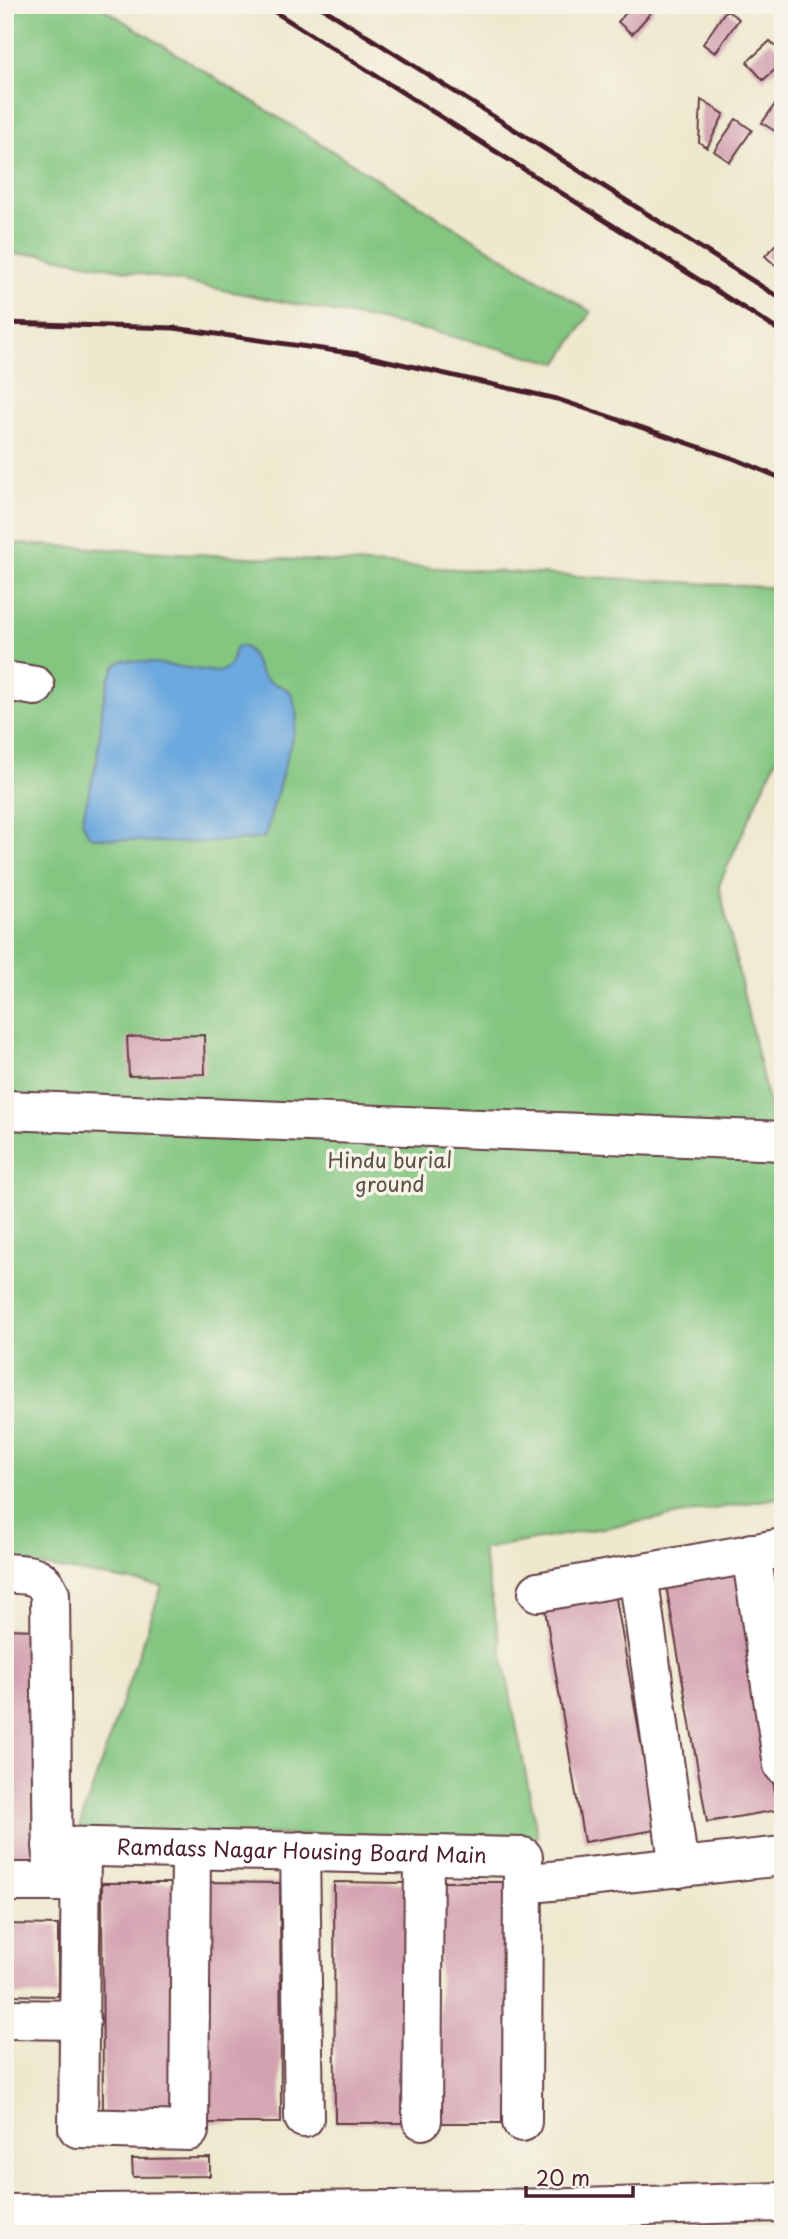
<svg xmlns="http://www.w3.org/2000/svg" width="788" height="2239" font-family="'Playpen Sans',sans-serif">
  <style>
    .green { fill: #82c680; stroke: #667256; stroke-width: 2 }
    .water { fill: #6ca9de; stroke: #5b6484; stroke-width: 2 }
    .building { fill: #d3a2b1 }
    .lines { fill: none; stroke-linecap: round; stroke-linejoin: round }
    .minor-casing { stroke: #633d43; stroke-width: 42 }
    .minor { stroke: #fff; stroke-width: 38 }
    .rail { stroke: #4a1f2b; stroke-width: 5 }
    .labels { text-anchor: middle; stroke-width: 7; stroke-linejoin: round; paint-order: stroke }
    .park-label { font-size: 21px; fill: #5b5144; stroke: #f7f3e8 }
    .street-label { font-size: 21px; fill: #4a1f2b; stroke: #f7f3e8 }
  </style>
  <rect width="100%" height="100%" fill="#f7f3e8"/>
  <filter id="ink" filterUnits="userSpaceOnUse"><feTurbulence type="fractalNoise" baseFrequency=".0143" numOctaves="2"/><feDisplacementMap in="SourceGraphic" scale="14" xChannelSelector="R" yChannelSelector="G"/><feConvolveMatrix kernelMatrix="1 2 1 2 8 2 1 2 1" color-interpolation-filters="sRGB"/></filter>
  <filter id="wash" filterUnits="userSpaceOnUse"><feTurbulence type="fractalNoise" baseFrequency=".00686" numOctaves="4" result="noise"/><feDisplacementMap in="SourceGraphic" scale="28" xChannelSelector="R" yChannelSelector="G"/><feGaussianBlur stdDeviation="1.57" result="paint"/><feColorMatrix in="noise" values="0 0 0 0 0 0 0 0 0 0 0 0 0 0 0 0 0 1.4 0 .05"/><feComposite in="paint" operator="in"/></filter>
  <g filter="url(#wash)">
    <rect width="100%" height="100%" fill="#eee8ce"/>
    <!-- green -->
    <path class="green" d="M 5,5 L 98,5 L 591,312 L 558,363 L 426,330 L 40,254 L 5,255 Z
      M 5,543 L 783,588 L 783,744 L 719,885 L 783,1168 L 783,1497 L 482,1549 L 538,1837 L 77,1833 L 162,1586 L 5,1560 Z"/>
    <!-- water -->
    <path class="water" d="M 242,646 C 254,652 253,661 260,672 C 277,697 293,671 297,720 L 265,837 C 253,841 239,840 226,841 C 181,845 138,842 93,837 L 88,834 L 82,821 L 97,760 L 103,702 L 109,679 L 116,665 L 124,660 L 137,661 L 217,672 C 235,667 229,662 236,647 Z"/>
    <g id="blocks">
      <!-- building -->
      <path class="building" d="M 633,5 L 646,5 L 654,9 L 632,34 L 618,22 Z
        M 726,10 L 739,19 L 715,53 L 703,44 Z
        M 770,41 L 783,54 L 783,63 L 763,80 L 747,62 Z
        M 780,97 L 783,99 L 783,136 L 762,123 Z
        M 701,100 L 724,114 L 707,148 L 699,142 Z
        M 736,119 L 752,130 L 730,162 L 714,151 Z
        M 783,236 L 783,260 L 777,267 L 765,256 Z
        M 204,1035 L 205,1074 L 129,1076 L 127,1037 Z
        M 738,1573 L 778,1810 L 707,1822 L 666,1585 Z
        M 615,1593 L 656,1830 L 584,1842 L 544,1604 Z
        M 5,1629 L 38,1630 L 35,1867 L 5,1867 Z
        M 208,1882 L 280,1883 L 281,2123 L 209,2123 Z
        M 334,1882 L 406,1883 L 407,2123 L 335,2123 Z
        M 439,1882 L 511,1882 L 512,2123 L 440,2123 Z
        M 102,1883 L 175,1883 L 176,2123 L 103,2123 Z
        M 5,1924 L 58,1925 L 58,1996 L 5,1995 Z
        M 210,2158 L 210,2176 L 133,2177 L 132,2159 Z"/>
    </g>
  </g>
  <g filter="url(#ink)">
    <use href="#blocks" fill-opacity="0" stroke="#633d43" stroke-width="2"/>
    <g class="lines">
      <!-- minor casing -->
      <g class="minor-casing">
        <g id="minor">
          <path d="M 5,681 L 35,686"/>
          <path d="M 5,1110 L 783,1141"/>
          <path d="M 751,1553 L 783,1765"/>
          <path d="M 5,1573 C 27,1575 41,1572 50,1594 L 53,1882"/>
          <path d="M 638,1574 L 679,1868"/>
          <path d="M 538,1592 L 783,1548"/>
          <path id="s1" d="M 52,1846 L 523,1857 L 522,2122"/>
          <path d="M 81,1848 L 78,2128 L 189,2131 L 191,1848"/>
          <path d="M 300,1851 L 304,2118"/>
          <path d="M 5,1882 L 78,1882"/>
          <path d="M 523,1884 L 783,1856"/>
          <path d="M 5,2019 L 81,2020"/>
          <path d="M 422,2120 L 424,1856"/>
          <path d="M 5,2214 L 580,2208 L 783,2202"/>
        </g>
      </g>
      <!-- minor -->
      <use href="#minor" class="minor"/>
      <!-- rail -->
      <path class="rail" d="M 264,5 L 783,333
        M 318,5 L 783,300
        M 5,323 L 174,328 L 357,354 L 557,399 L 735,459 L 783,479"/>
    </g>
  </g>
  <g class="labels">
    <!-- park labels -->
    <g class="park-label">
      <text x="390" y="1168">Hindu burial<tspan x="390" dy="24">ground</tspan></text>
    </g>
    <!-- street labels -->
    <g class="street-label">
      <text dy="7" stroke="none"><textPath href="#s1" startOffset="250">Ramdass Nagar Housing Board Main</textPath></text>
    </g>
  </g>
  <!-- margin -->
  <rect width="788" height="2239" fill="none" stroke="#f7f3e8" stroke-width="28"/>
  <!-- scale -->
  <path d="M526 2186v10h107v-10" fill="none" stroke="#4a1f2b" stroke-width="3.5"/>
  <text x="536" y="2186" font-size="21" fill="#4a1f2b" stroke="#f7f3e8" stroke-width="5" paint-order="stroke">20 m</text>
</svg>
